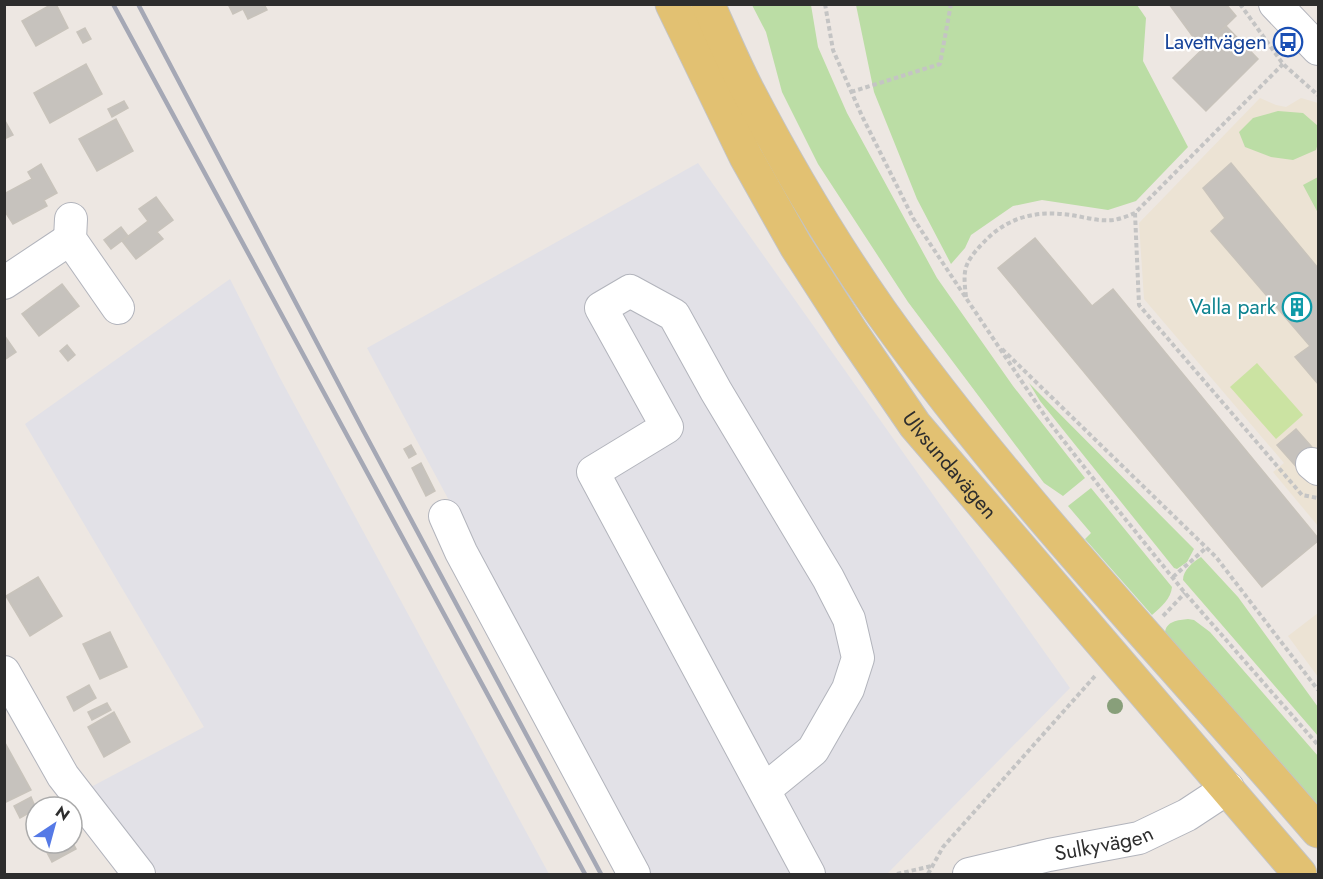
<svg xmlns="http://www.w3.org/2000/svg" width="1323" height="879" font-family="Jost,sans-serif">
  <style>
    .industrial { fill: #e2e1e7 }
    .education { fill: #ece3d4 }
    .green { fill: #bbdda5 }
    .pitch { fill: #cbe3a2 }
    .building { fill: #c6c2bd; stroke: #c8c3bb; stroke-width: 1.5 }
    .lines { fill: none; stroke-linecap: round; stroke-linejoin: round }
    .minor-casing { stroke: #b2b4bc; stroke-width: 34 }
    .major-casing { stroke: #c4c4c4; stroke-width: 35 }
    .path { stroke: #c4c4c4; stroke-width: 4; stroke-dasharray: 4.5 3; stroke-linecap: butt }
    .minor { stroke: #fff; stroke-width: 32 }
    .major { stroke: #e2c172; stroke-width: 33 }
    .rail { stroke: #a5a8b5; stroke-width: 4.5 }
    .tree { fill: #889f7a }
    .labels { text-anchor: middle; stroke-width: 4.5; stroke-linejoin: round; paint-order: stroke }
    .transit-label { font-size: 21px; fill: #164399; stroke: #fff; text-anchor: end }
    .culture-label { font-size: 21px; fill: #0d838f; stroke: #fff; text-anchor: end }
    .street-label { font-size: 21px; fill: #2d2d2d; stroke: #fff }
  </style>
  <rect width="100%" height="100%" fill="#ede7e2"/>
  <!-- industrial -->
  <path class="industrial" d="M 698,163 L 1070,688 L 887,874 L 650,874 L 367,348 Z
    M 230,279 L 280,378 L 549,874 L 158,874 L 89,788 L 204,727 L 25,424 Z"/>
  <!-- education -->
  <path class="education" d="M 1260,98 L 1276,105 L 1286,107 L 1301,98 L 1318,103 L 1318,526 L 1273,472 L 1284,463 L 1144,299 L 1139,223 Z
    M 1318,613 L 1318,677 L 1288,636 Z"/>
  <!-- green -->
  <path class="green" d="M 752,5 L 811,5 L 818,47 L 847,113 L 937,278 L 1013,386 L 1085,478 L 1063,496 L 1044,483 L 908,302 L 818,164 L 782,92 L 766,32 Z
    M 856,5 L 1137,5 L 1146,18 L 1143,61 L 1188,147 L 1136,201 L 1108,210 L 1042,200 L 1013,206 L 971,235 L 965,248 L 951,264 L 917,199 L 874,92 Z
    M 1278,111 L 1303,113 L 1318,126 L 1318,143 L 1316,150 L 1293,160 L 1271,157 L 1245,147 L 1239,132 L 1253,118 Z
    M 1318,177 L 1318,213 L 1303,185 Z
    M 1029,383 L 1194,549 L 1187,562 L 1177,569 L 1174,568 L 1040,401 Z
    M 1091,488 L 1172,587 C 1171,599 1161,607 1152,615 L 1085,539 L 1091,533 L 1068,506 Z
    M 1201,557 L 1238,597 L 1318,707 L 1318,736 L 1183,580 C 1183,570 1193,562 1201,557 Z
    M 1188,619 L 1194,620 L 1210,632 L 1318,756 L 1318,807 L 1165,633 C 1166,621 1178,620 1188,619 Z"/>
  <!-- pitch -->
  <path class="pitch" d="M 1257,363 L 1303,415 L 1276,439 L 1230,387 Z"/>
  <!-- building -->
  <path class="building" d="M 52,4 L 56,4 L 68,28 L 36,46 L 22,21 Z
    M 228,4 L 264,4 L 267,10 L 248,19 L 243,9 L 233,14 Z
    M 1169,4 L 1226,4 L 1236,16 L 1202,49 Z
    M 1226,26 L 1258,59 L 1206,111 L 1173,78 Z
    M 85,28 L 91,39 L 83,43 L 77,32 Z
    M 86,64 L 102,94 L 50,123 L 34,93 Z
    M 124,101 L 128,108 L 112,117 L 108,109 Z
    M 4,119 L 13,135 L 4,139 Z
    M 116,119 L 133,151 L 97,171 L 79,139 Z
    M 1231,163 L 1318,268 L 1318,384 L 1295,357 L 1310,346 L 1211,231 L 1225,218 L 1203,188 Z
    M 41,164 L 57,193 L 44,200 L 47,206 L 13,224 L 4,210 L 4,194 L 32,179 L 28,172 Z
    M 156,197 L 173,220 L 157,232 L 163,239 L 136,259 L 122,241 L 148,221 L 139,209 Z
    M 121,227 L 128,236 L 111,249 L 104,240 Z
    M 1035,238 L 1092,306 L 1113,289 L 1318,538 L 1318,541 L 1262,587 L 998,268 Z
    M 62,284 L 79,306 L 39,336 L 22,314 Z
    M 4,335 L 16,352 L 4,360 Z
    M 67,345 L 75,355 L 68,361 L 60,351 Z
    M 1296,429 L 1318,454 L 1302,473 L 1277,445 Z
    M 411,445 L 416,454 L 409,458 L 404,449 Z
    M 421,463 L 435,491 L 426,496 L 412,468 Z
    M 38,577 L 62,616 L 30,636 L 6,596 Z
    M 110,632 L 127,667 L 100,679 L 83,644 Z
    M 89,685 L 96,698 L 74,711 L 67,697 Z
    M 107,703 L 111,710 L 92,720 L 88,712 Z
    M 114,712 L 130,742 L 104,757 L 88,727 Z
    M 4,741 L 31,790 L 4,803 Z
    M 31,797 L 36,809 L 20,818 L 14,806 Z
    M 72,841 L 76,849 L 52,862 L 42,843 L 72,843 Z"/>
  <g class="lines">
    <!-- minor casing -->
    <g class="minor-casing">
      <g id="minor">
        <path d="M 1275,4 L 1318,49"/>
        <path d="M 71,219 L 70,239 L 118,308"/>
        <path d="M 4,283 L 70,239"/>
        <path d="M 1312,464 L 1318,469"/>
        <path d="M 445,516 L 461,552 L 634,874"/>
        <path d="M 4,672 L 63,776 L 139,874"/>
        <path d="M 764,790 L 813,750 L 848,689 L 858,658 L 849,619 L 828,578 L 716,391 L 674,315 L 630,291 L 601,308 L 667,427 L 593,472 L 809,874"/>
        <path id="s1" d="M 969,874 L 1049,855 L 1139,838 L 1187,815 L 1228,788"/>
      </g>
    </g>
    <!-- major casing -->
    <g class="major-casing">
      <g id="major">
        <path id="s2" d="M 672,4 L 746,157 L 796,246 L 852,333 L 915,425 L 1300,874"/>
        <path d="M 708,4 C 721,33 733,62 747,89 C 787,166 831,241 881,312 C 1012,496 1171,660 1318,831"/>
      </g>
    </g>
    <!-- path -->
    <path class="path" d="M 825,4 L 833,50 L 862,116 L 913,218 L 966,298 L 1049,422 L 1110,500 L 1185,593 L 1318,745
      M 1240,4 L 1283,64 L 1318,95
      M 851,92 L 940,64 L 951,4
      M 1135,213 L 1139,305 L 1302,495 L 1318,498
      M 966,297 C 963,270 963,264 983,243 C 1004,220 1031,211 1062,214 C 1079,215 1096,222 1113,220 C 1120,219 1128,216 1135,213 L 1283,64
      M 1002,349 L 1216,557 L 1318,690
      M 1173,577 L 1206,548
      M 1163,616 L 1185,593
      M 897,874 L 932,866
      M 928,874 L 943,847 L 1095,676"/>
    <!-- minor -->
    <use href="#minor" class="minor"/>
    <!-- major -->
    <use href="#major" class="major"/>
    <!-- rail -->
    <path class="rail" d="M 113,4 L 585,874
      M 138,4 L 364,432 L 601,874"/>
  </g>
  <!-- trees -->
  <circle class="tree" cx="1115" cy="706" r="8"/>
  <!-- icons -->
  <defs>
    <g id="bus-ring" transform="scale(1.5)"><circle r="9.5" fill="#fff" stroke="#1a4fb4" stroke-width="1.5"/><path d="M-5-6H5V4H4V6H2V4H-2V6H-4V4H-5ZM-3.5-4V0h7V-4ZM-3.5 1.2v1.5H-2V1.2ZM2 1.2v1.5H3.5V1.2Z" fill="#1a4fb4"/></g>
    <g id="building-ring" transform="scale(1.5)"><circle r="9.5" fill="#fff" stroke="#0f9aa8" stroke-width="1.5"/><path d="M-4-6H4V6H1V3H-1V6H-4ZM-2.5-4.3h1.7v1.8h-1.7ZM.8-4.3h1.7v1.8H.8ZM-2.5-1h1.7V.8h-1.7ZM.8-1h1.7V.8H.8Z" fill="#0f9aa8"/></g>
  </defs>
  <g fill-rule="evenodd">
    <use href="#bus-ring" x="1288" y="42"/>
    <use href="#building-ring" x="1297" y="307"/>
  </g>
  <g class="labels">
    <!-- transit labels -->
    <g class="transit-label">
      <text x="1267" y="49">Lavettvägen</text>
    </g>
    <!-- culture labels -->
    <g class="culture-label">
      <text x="1276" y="314">Valla park</text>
    </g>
    <!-- street labels -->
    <g class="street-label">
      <text dy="7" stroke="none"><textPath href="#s2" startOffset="540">Ulvsundavägen</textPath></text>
      <text dy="7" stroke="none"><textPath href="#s1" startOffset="138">Sulkyvägen</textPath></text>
    </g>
  </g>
  <!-- border -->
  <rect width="1323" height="879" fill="none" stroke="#2d2d2d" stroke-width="12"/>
  <!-- north arrow -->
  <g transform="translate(54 825) rotate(36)"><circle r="28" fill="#ffffff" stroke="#ababab" stroke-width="1.5"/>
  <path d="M0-4.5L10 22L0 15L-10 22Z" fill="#5579e6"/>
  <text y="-9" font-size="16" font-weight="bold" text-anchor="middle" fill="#2d2d2d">N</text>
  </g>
</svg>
